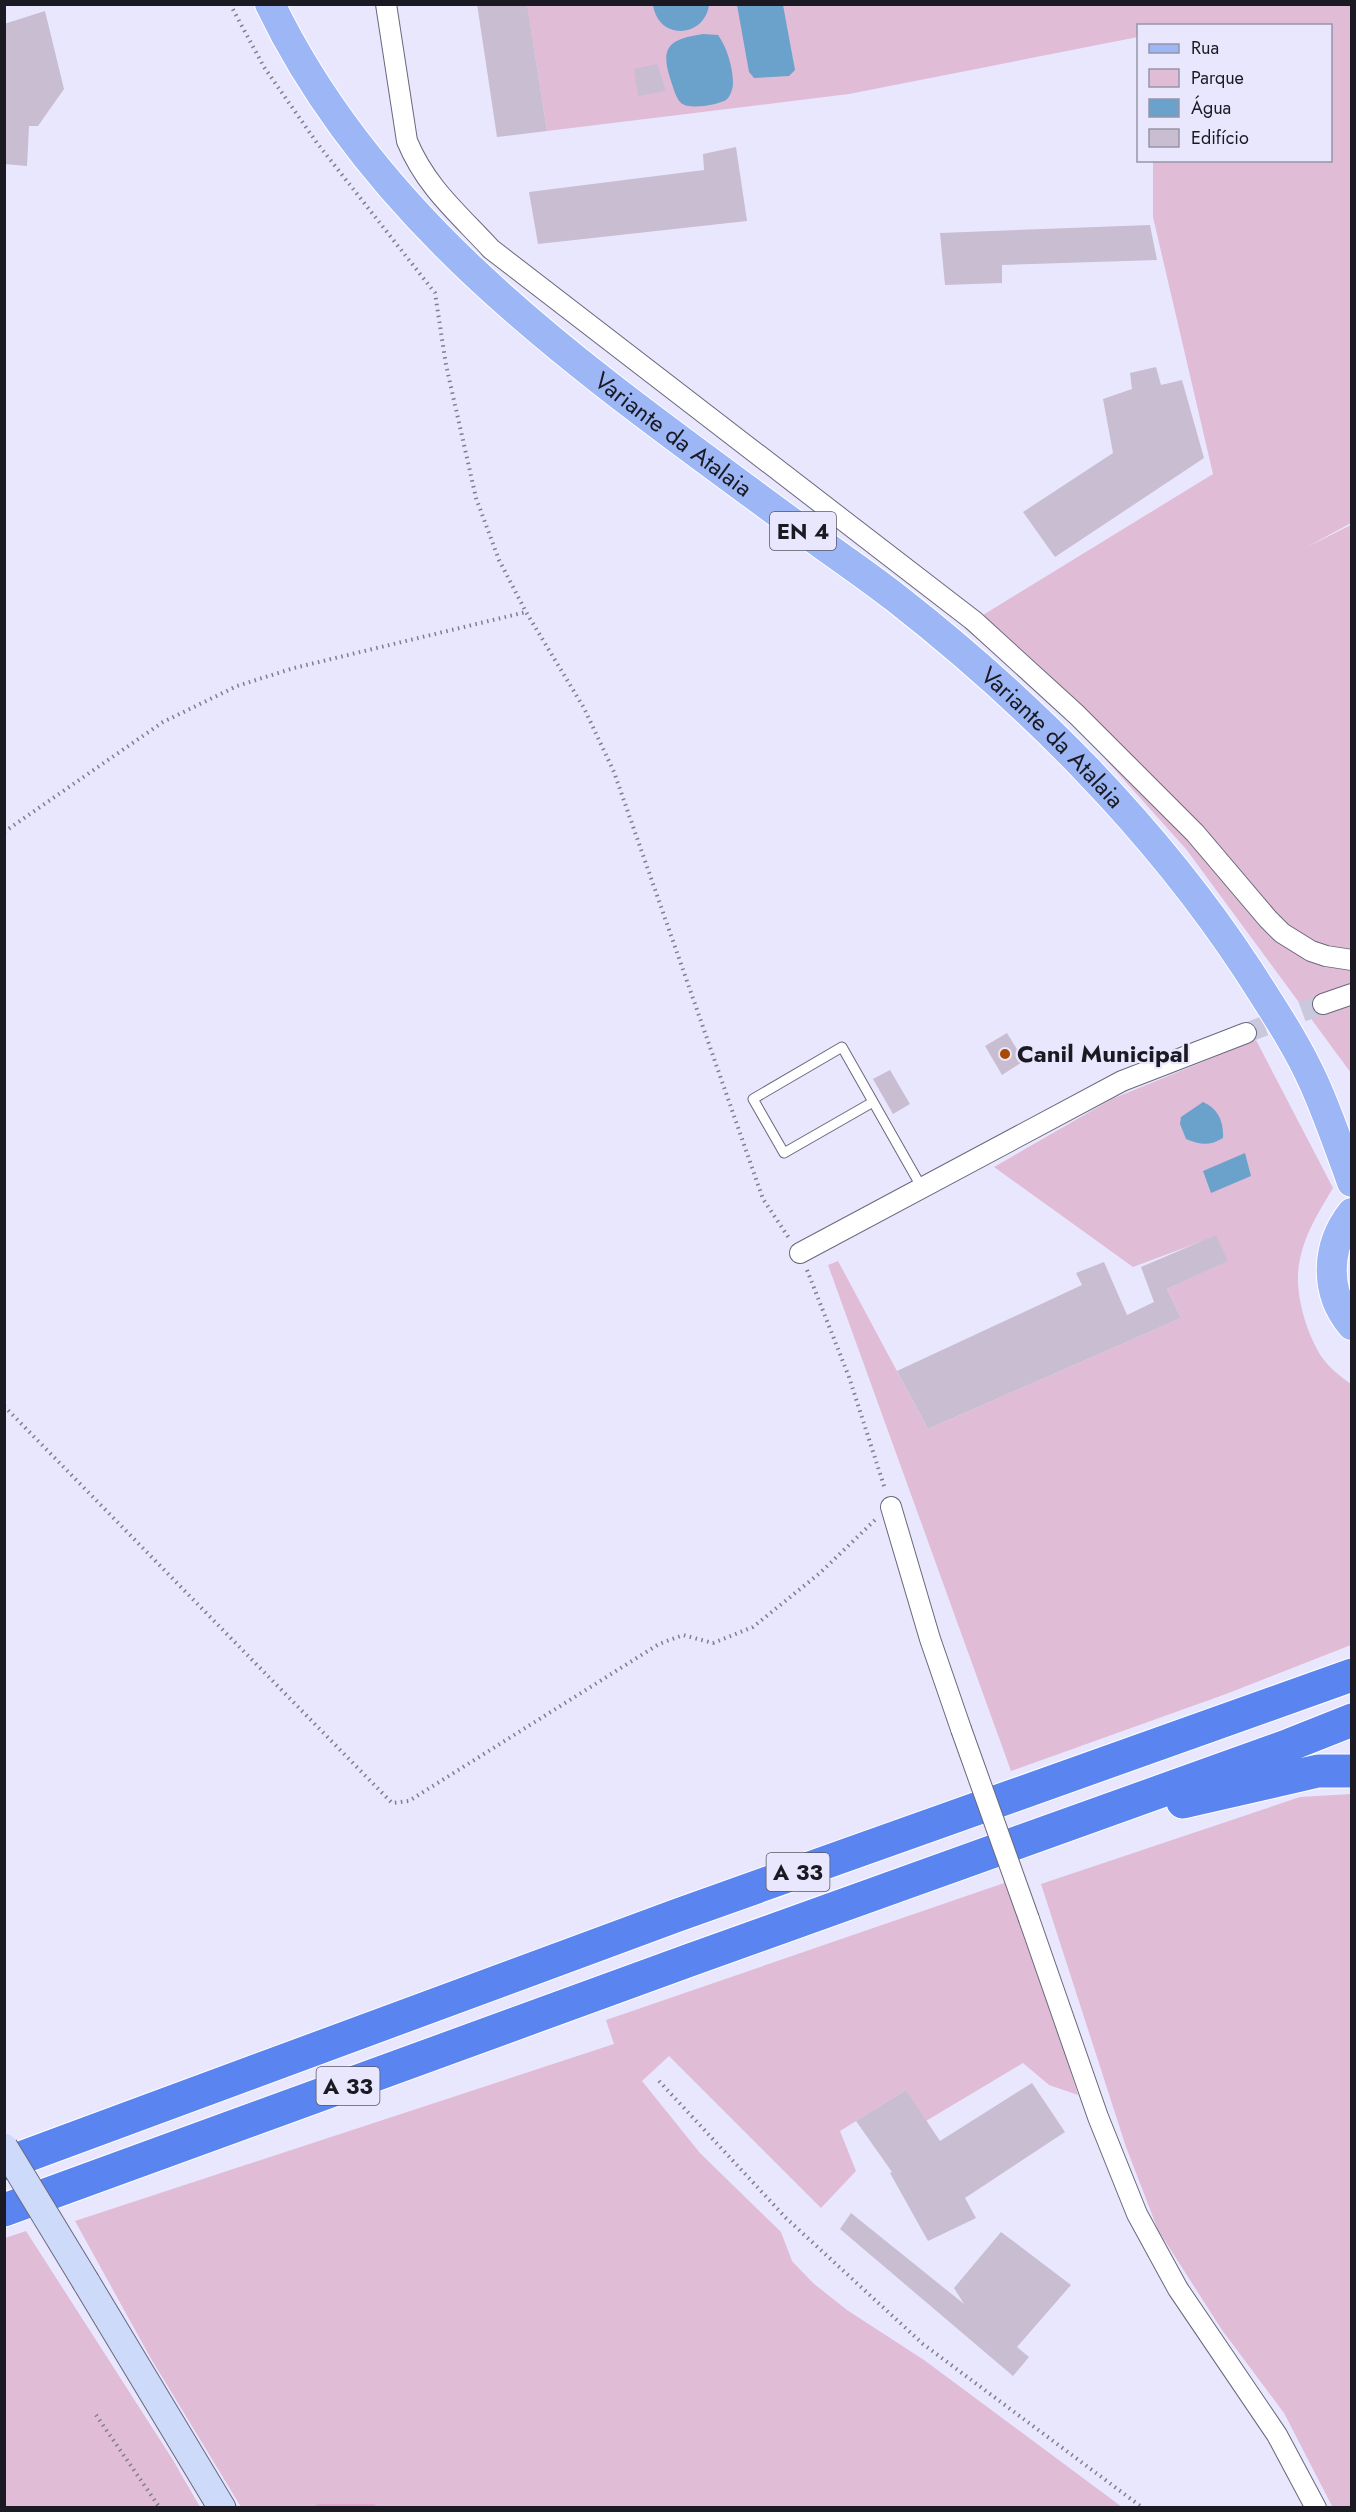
<svg xmlns="http://www.w3.org/2000/svg" width="1356" height="2512" font-family="Jost,sans-serif">
  <style>
    .green { fill: #e1bcd6 }
    .forest { fill: #e0a7d0 }
    .water { fill: #6ba2cc }
    .building { fill: #c9bdd1 }
    .lines { fill: none; stroke-linecap: round; stroke-linejoin: round }
    .minor-tunnel { stroke: #cac8dd; stroke-width: 20; stroke-dasharray: 20 10; stroke-linecap: butt }
    .service-casing { stroke: #6a687b; stroke-width: 11 }
    .minor-casing { stroke: #6a687b; stroke-width: 22 }
    .secondary-casing { stroke: #6a687b; stroke-width: 29 }
    .primary-casing { stroke: #fff; stroke-width: 32 }
    .motorway-casing { stroke: #fff; stroke-width: 35 }
    .path { stroke: #807e8d; stroke-width: 4; stroke-dasharray: 1.5 4.5; stroke-linecap: butt }
    .service { stroke: #fff; stroke-width: 9 }
    .minor { stroke: #fff; stroke-width: 20 }
    .secondary { stroke: #cedafa; stroke-width: 27 }
    .primary { stroke: #9cb6f6; stroke-width: 30 }
    .motorway { stroke: #5a85f0; stroke-width: 33 }
    .minor-bridge-casing { stroke: #6a687b; stroke-width: 22; stroke-linecap: butt }
    .secondary-bridge-casing { stroke: #6a687b; stroke-width: 29; stroke-linecap: butt }
    .minor-bridge { stroke: #fff; stroke-width: 20 }
    .secondary-bridge { stroke: #cedafa; stroke-width: 27 }
    .poi-dot { fill: #aa4901; stroke: #e9e7fe; stroke-width: 2 }
    .labels { text-anchor: middle; stroke-width: 4.5; stroke-linejoin: round; paint-order: stroke }
    .shield { fill: #e9e7fe; stroke: #595864; stroke-width: 1.5 }
    .shield-label { font-size: 22px; font-weight: bold; fill: #1b1a22 }
    .street-label { font-size: 24px; fill: #1b1a22; stroke: #e9e7fe }
    .poi-label { font-size: 24px; font-weight: bold; fill: #1b1a22; stroke: #e9e7fe; text-anchor: start }
  </style>
  <rect width="100%" height="100%" fill="#e9e7fe"/>
  <!-- green -->
  <path class="green" d="M 527,5 L 1351,5 L 1351,523 L 1305,548 L 1351,525 L 1351,1073 L 1186,849 L 1063,712 L 964,628 L 978,618 L 1213,474 L 1153,217 L 1153,161 L 1330,160 L 1330,26 L 1138,26 L 1138,37 L 849,94 L 547,131 Z
    M 1256,1040 L 1333,1188 C 1320,1210 1305,1233 1300,1259 C 1293,1289 1305,1330 1321,1356 C 1329,1368 1340,1376 1351,1384 L 1351,1645 L 1226,1694 L 1011,1771 L 828,1265 L 838,1261 L 928,1429 L 1181,1318 L 1167,1289 L 1227,1261 L 1216,1236 L 1133,1267 L 994,1167 L 1112,1099 Z
    M 1351,1794 L 1352,2507 L 1333,2508 L 1284,2413 L 1222,2330 L 1158,2230 L 1126,2147 L 1041,1884 L 1300,1797 Z
    M 1010,1881 L 1078,2095 L 1049,2085 L 1023,2063 L 926,2121 L 906,2090 L 840,2131 L 856,2171 L 821,2208 L 669,2056 L 642,2081 L 700,2153 L 781,2232 L 792,2261 L 813,2283 L 847,2310 L 924,2360 L 1122,2507 L 241,2507 L 150,2357 L 75,2221 L 614,2044 L 606,2020 Z
    M 26,2231 L 173,2460 L 200,2507 L 5,2507 L 5,2238 Z"/>
  <!-- forest -->
  <path class="forest" d="M 374,2504 L 378,2507 L 313,2507 L 318,2504 Z"/>
  <!-- water -->
  <path class="water" d="M 653,5 L 653,4 L 709,5 C 705,37 659,42 653,5 Z
    M 737,5 L 783,5 L 795,70 L 789,76 L 754,78 L 749,72 Z
    M 703,34 L 718,35 C 727,47 733,68 733,83 C 733,89 730,97 726,100 C 717,105 689,110 681,103 C 675,97 673,86 670,78 C 659,44 673,39 703,34 Z
    M 1203,1102 C 1218,1108 1224,1122 1223,1138 C 1210,1146 1200,1145 1186,1139 L 1180,1124 L 1181,1117 Z
    M 1245,1153 L 1251,1176 L 1211,1193 L 1203,1171 Z"/>
  <!-- building -->
  <path class="building" d="M 477,4 L 527,4 L 547,131 L 497,137 Z
    M 45,11 L 64,89 L 38,126 L 29,126 L 27,166 L 4,164 L 4,24 Z
    M 657,64 L 666,91 L 638,96 L 634,69 Z
    M 736,147 L 747,221 L 538,244 L 529,192 L 704,170 L 703,154 Z
    M 1150,225 L 1157,260 L 1002,265 L 1002,283 L 945,285 L 940,233 Z
    M 1156,367 L 1161,385 L 1182,380 L 1204,458 L 1055,557 L 1023,512 L 1113,453 L 1103,399 L 1132,389 L 1130,373 Z
    M 1007,1033 L 1024,1061 L 1002,1075 L 985,1046 Z
    M 890,1070 L 910,1104 L 893,1114 L 873,1079 Z
    M 1216,1235 L 1228,1261 L 1167,1289 L 1181,1318 L 928,1429 L 897,1371 L 1082,1285 L 1076,1273 L 1104,1262 L 1127,1315 L 1154,1302 L 1141,1267 Z
    M 1032,2083 L 1065,2132 L 965,2198 L 976,2218 L 928,2241 L 890,2173 L 892,2172 L 856,2121 L 906,2090 L 940,2141 Z
    M 851,2213 L 964,2304 L 954,2288 L 1001,2232 L 1071,2285 L 1017,2347 L 1029,2357 L 1013,2376 L 840,2229 Z"/>
  <g class="lines">
    <!-- minor-tunnel -->
    <path class="minor-tunnel" d="M 1246,1033 L 1323,1004"/>
    <!-- service casing -->
    <g class="service-casing">
      <path id="service" d="M 873,1102 L 784,1153 L 753,1099 L 842,1047 L 922,1188"/>
    </g>
    <!-- minor casing -->
    <g class="minor-casing">
      <path id="minor" d="M 386,4 L 407,141 C 426,187 458,213 491,249 L 974,621 L 1077,715 L 1195,833 L 1268,919 L 1282,933 L 1311,951 L 1326,956 L 1352,960
        M 1323,1004 L 1352,994
        M 800,1253 L 1122,1081 L 1246,1033
        M 891,1507 L 930,1639 L 961,1729
        M 1029,1919 L 1098,2117 L 1137,2214 L 1178,2289 L 1277,2435 L 1316,2508"/>
    </g>
    <!-- secondary casing -->
    <g class="secondary-casing">
      <path id="secondary" d="M 86,2282 L 222,2508"/>
    </g>
    <!-- primary casing -->
    <g class="primary-casing">
      <g id="primary">
        <path id="s1" d="M 270,4 C 378,229 589,373 784,517 C 821,544 860,570 896,598 C 1029,702 1155,828 1248,970 C 1271,1006 1296,1043 1314,1083 C 1328,1114 1340,1149 1352,1182"/>
        <path d="M 1352,1213 C 1326,1246 1324,1292 1352,1325"/>
      </g>
    </g>
    <!-- motorway casing -->
    <g class="motorway-casing">
      <path id="motorway" d="M 1183,1802 L 1318,1771 L 1352,1771
        M 4,2164 L 678,1915 L 1352,1675
        M 4,2210 L 690,1960 L 1284,1747 L 1352,1720"/>
    </g>
    <!-- path -->
    <path class="path" d="M 230,4 L 264,67 L 317,143 L 435,293 L 446,365 L 476,498 L 499,560 L 526,612 L 584,708 L 614,772 L 763,1199 L 789,1238
      M 4,832 L 163,722 L 237,686 L 294,668 L 526,612
      M 807,1270 L 849,1377 L 885,1489
      M 4,1406 L 392,1803 L 409,1801 L 659,1644 L 683,1635 L 713,1643 L 753,1627 L 820,1573 L 876,1519
      M 659,2081 L 786,2218 L 923,2344 L 1143,2508
      M 96,2415 L 160,2508"/>
    <!-- service -->
    <use href="#service" class="service"/>
    <!-- minor -->
    <use href="#minor" class="minor"/>
    <!-- secondary -->
    <use href="#secondary" class="secondary"/>
    <!-- primary -->
    <use href="#primary" class="primary"/>
    <!-- motorway -->
    <use href="#motorway" class="motorway"/>
    <!-- minor-bridge casing -->
    <g class="minor-bridge-casing">
      <path id="minor-bridge" d="M 961,1729 L 1029,1919"/>
    </g>
    <!-- secondary-bridge casing -->
    <g class="secondary-bridge-casing">
      <path id="secondary-bridge" d="M 4,2147 L 86,2282"/>
    </g>
    <!-- minor-bridge -->
    <use href="#minor-bridge" class="minor-bridge"/>
    <!-- secondary-bridge -->
    <use href="#secondary-bridge" class="secondary-bridge"/>
  </g>
  <!-- markers -->
  <circle class="poi-dot" cx="1005" cy="1054" r="6"/>
  <g class="labels">
    <!-- shield labels -->
    <g class="shield">
      <rect x="770" y="512" width="66" height="38" rx="4.5"/>
      <rect x="766.5" y="1853" width="63" height="38" rx="4.5"/>
      <rect x="316.5" y="2067" width="63" height="38" rx="4.5"/>
    </g>
    <g class="shield-label">
      <text x="803" y="539">EN 4</text>
      <text x="798" y="1880">A 33</text>
      <text x="348" y="2094">A 33</text>
    </g>
    <!-- street labels -->
    <g class="street-label">
      <text dy="8" stroke="none"><textPath href="#s1" startOffset="596">Variante da Atalaia</textPath></text>
      <text dy="8" stroke="none"><textPath href="#s1" startOffset="1082">Variante da Atalaia</textPath></text>
    </g>
    <!-- poi labels -->
    <g class="poi-label">
      <text x="1017" y="1062">Canil Municipal</text>
    </g>
  </g>
  <!-- border -->
  <rect width="1356" height="2512" fill="none" stroke="#1b1a22" stroke-width="12"/>
  <!-- legend -->
  <rect x="1137" y="24" width="195" height="138" fill="#e9e7fe" stroke="#9795a6" stroke-width="1.5"/>
  <rect x="1149" y="44" width="30" height="9" fill="#9cb6f6" stroke="#9795a6" stroke-width="1.5"/>
  <text x="1191" y="54" font-size="18" fill="#1b1a22">Rua</text>
  <rect x="1149" y="69" width="30" height="18" fill="#e1bcd6" stroke="#9795a6" stroke-width="1.5"/>
  <text x="1191" y="84" font-size="18" fill="#1b1a22">Parque</text>
  <rect x="1149" y="99" width="30" height="18" fill="#6ba2cc" stroke="#9795a6" stroke-width="1.5"/>
  <text x="1191" y="114" font-size="18" fill="#1b1a22">Água</text>
  <rect x="1149" y="129" width="30" height="18" fill="#c9bdd1" stroke="#9795a6" stroke-width="1.5"/>
  <text x="1191" y="144" font-size="18" fill="#1b1a22">Edifício</text>
</svg>
